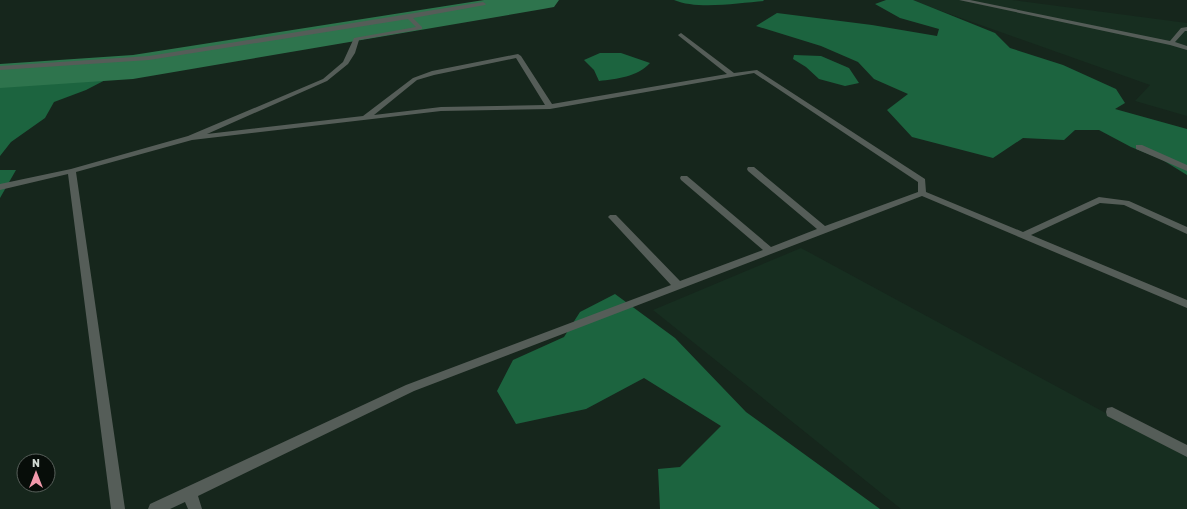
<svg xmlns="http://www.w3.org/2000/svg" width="1187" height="509" font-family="Rubik,sans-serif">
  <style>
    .built { fill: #172e20 }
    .forest { fill: #1c643f }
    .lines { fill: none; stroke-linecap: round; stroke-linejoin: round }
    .river { fill: #2e744d; fill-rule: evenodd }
    .minor { fill: #555d58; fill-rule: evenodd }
  </style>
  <rect width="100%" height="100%" fill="#16261c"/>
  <!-- built -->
  <path class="built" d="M 910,0 L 1012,0 L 1187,23 L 1187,116 L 1135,101 L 1150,85 Z
    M 801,248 L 1187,457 L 1187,509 L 901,509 L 653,310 Z"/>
  <!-- forest -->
  <path class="forest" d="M 674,0 L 763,0 L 764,1 C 739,3 697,10 674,0 Z
    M 886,0 L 913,0 L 995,33 L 1010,48 L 1063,65 L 1116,89 L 1125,103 L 1115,109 L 1187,129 L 1187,175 L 1161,159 L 1131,147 L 1099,130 L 1075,130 L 1064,140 L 1023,138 L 993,158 L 912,137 L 887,110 L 908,94 L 874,79 L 858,62 L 821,46 L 756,26 L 777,13 L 872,25 L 937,36 L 939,29 L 900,18 L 875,4 Z
    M 600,53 L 621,53 L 650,63 C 637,77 617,79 599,81 L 594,70 L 584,60 Z
    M 794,55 L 821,56 L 849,68 L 859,83 L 845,86 L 819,79 L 806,67 L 793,59 Z
    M 37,75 L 115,75 L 86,90 L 54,102 L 45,118 L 11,142 L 0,156 L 0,76 Z
    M 0,170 L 16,170 L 0,198 Z
    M 615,294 L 675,338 L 746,412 L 880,509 L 660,509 L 658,469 L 680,467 L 721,426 L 644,378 L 586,409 L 516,424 L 497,391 L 513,360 L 564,337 L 580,312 Z"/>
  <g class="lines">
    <!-- river -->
    <path class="river" d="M 484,0 L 559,0 L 554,7 L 543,9 L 133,79 L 0,88 L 0,64 L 133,55 Z"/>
    <!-- minor -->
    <path class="minor" d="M 959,0 L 970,0 L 1170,41 L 1181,28 L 1187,27 L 1187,31 L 1185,31 L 1175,42 L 1187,46 L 1187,50 L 1170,45 Z
      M 483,2 L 486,4 L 485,5 L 413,18 L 422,27 L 422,29 L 359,40 L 355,53 L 348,64 L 327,81 L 207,134 L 363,116 L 413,78 L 432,71 L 518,54 L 521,56 L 552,104 L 727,74 L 679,36 L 678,35 L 681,33 L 734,73 L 757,70 L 925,179 L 926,192 L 1023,232 L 1099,197 L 1129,201 L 1187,227 L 1187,234 L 1124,205 L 1100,203 L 1031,235 L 1187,300 L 1187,308 L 922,196 L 414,391 L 198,496 L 202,509 L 188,509 L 185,502 L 170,509 L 148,509 L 150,504 L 406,385 L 671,285 L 610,219 L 608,217 L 610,215 L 616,215 L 680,281 L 763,250 L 681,180 L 680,178 L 681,176 L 687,176 L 771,247 L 817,229 L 748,171 L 747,169 L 748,167 L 754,167 L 825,226 L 918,192 L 918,182 L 754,73 L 550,109 L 441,111 L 192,140 L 76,172 L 125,509 L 111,509 L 68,174 L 0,190 L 0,184 L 71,169 L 188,136 L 323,79 L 343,62 L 354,38 L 416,27 L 408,19 L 149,60 L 0,70 L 0,66 L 149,56 ZM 516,58 L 545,105 L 441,107 L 374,115 L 417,80 L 434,75 Z
      M 1136,145 L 1142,145 L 1187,165 L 1187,171 L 1136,149 Z
      M 1112,407 L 1187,445 L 1187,457 L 1107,416 L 1106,412 L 1107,408 Z"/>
  </g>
  <!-- north arrow -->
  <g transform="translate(36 473)"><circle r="19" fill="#070d09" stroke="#575f5a"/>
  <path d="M0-3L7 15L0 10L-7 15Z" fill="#f29aac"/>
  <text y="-6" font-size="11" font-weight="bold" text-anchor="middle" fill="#d0dad3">N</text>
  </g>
</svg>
